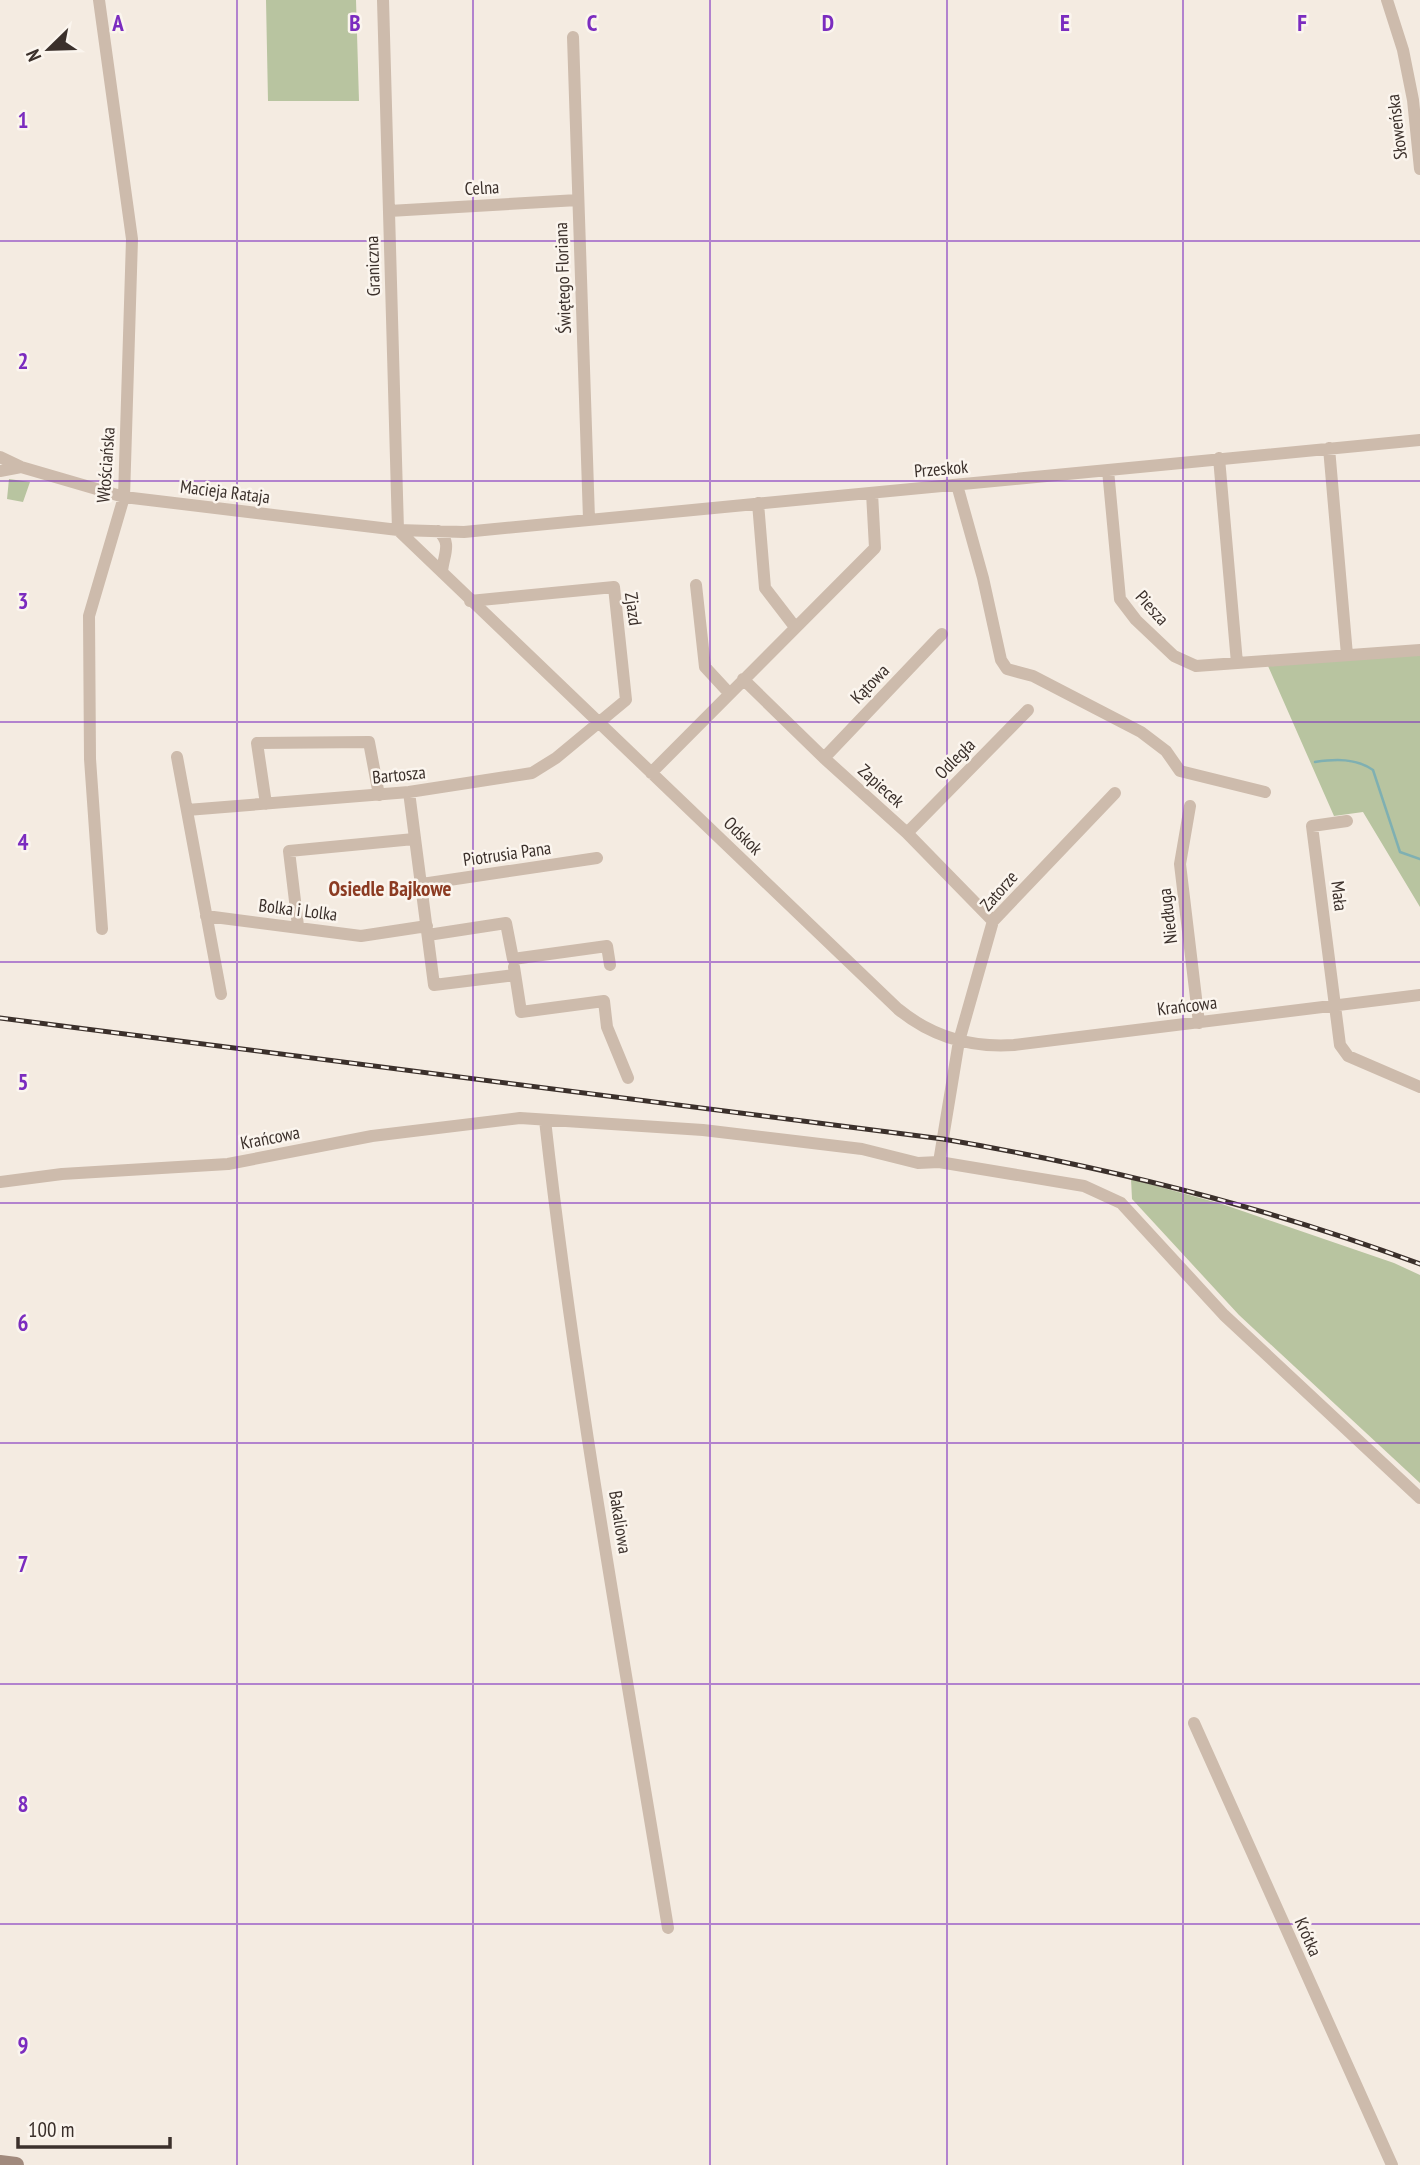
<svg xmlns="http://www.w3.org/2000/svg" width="1420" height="2165" font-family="'PT Sans Narrow',sans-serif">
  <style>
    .green { fill: #b8c4a0 }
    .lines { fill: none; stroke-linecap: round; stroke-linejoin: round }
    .stream { stroke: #7fb0b2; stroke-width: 2.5 }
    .minor { stroke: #cdbbac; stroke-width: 12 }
    .secondary { stroke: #a18a7d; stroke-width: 16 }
    .rail-casing { stroke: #3b302b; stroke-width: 5 }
    .rail { stroke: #fbf5ee; stroke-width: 2.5; stroke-dasharray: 8; stroke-linecap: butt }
    .grid { fill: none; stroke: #7b2cbf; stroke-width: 2; stroke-opacity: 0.55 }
    .labels { text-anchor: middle; stroke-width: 5; stroke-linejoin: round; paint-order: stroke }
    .street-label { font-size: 18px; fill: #3b302b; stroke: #fbf5ee }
    .quarter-label { font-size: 21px; font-weight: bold; fill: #8c3b22; stroke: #fbf5ee }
    .grid-label { font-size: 23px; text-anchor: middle; font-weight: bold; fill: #7b2cbf; stroke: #fbf5ee; stroke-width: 5; stroke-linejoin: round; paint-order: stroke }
  </style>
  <rect width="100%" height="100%" fill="#f4ebe1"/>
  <!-- green -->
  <path class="green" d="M 266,0 L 356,0 L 359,101 L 268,101 Z
    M 9,479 L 30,482 L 23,502 L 7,499 Z
    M 1420,654 L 1420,907 L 1363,812 L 1334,816 L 1268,666 Z
    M 1131,1179 L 1222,1204 L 1394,1263 L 1420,1275 L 1420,1483 L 1239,1315 L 1132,1199 Z"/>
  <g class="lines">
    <!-- stream -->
    <path class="stream" d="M 1315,762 C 1335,759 1356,758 1373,770 L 1400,852 L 1420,859"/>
    <!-- minor -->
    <path class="minor" d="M 99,0 L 132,239 L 124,497 L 89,616 L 90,759 L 102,929
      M 383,0 L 398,530
      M 1387,0 L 1403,50 L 1413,100 L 1420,169
      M 573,37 L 589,519
      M 389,211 L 578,200
      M 1329,448 L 1347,655
      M 0,457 L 21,467 L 124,497 L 398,530 L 464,532 L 1420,440
      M 1219,458 L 1237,663
      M 1108,470 L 1120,599 L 1136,620 L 1174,656 L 1196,666 L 1420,650
      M 0,471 L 21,467
      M 957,485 L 983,578 L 1001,660 L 1007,669 L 1033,676 L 1141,732 L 1166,751 L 1180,771 L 1265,792
      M 758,503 L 765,588 L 795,627
      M 398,530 L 898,1009 C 932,1037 970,1048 1014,1045 L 1420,995
      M 438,531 C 453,543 443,556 442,572
      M 696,585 L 705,667 L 729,693
      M 743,679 L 824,758 L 907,833 L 993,921
      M 177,757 L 221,994
      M 824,758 L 942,634
      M 651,773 L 875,548 L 872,493
      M 409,792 L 434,985 L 515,975
      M 266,804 L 257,743 L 369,742 L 379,795
      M 1190,806 L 1180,864 L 1199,1023
      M 187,810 L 409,792 L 532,773 L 556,758 L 626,700 L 614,587 L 470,601
      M 1347,821 L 1312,826 L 1340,1045 L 1348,1056 L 1420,1087
      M 907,833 L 1028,710
      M 422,884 L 597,858
      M 206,916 L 361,936 L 427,926
      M 298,926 L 289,851 L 414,839
      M 428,935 L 506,923 L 513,959 L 607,946 L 610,965
      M 514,967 L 521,1012 L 604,1001 L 607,1027 L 628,1078
      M 545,1120 C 575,1390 624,1659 668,1928
      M 939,1162 L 959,1041 L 993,921 L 1115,793
      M 0,1182 L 62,1174 L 228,1164 L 372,1136 L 520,1118 L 703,1130 L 862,1149 L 918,1163 L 939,1162 L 1084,1186 L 1121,1203 L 1224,1315 L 1420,1498
      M 1194,1723 L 1392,2165"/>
    <!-- secondary -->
    <path class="secondary" d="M 0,2163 L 16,2165"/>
    <!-- rail casing -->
    <g class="rail-casing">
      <path id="rail" d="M 0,1018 L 943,1139 C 1107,1167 1264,1206 1420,1264"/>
    </g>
    <!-- rail -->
    <use href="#rail" class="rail"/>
  </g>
  <!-- grid -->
  <path class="grid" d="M 237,0 L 237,2165M 473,0 L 473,2165M 710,0 L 710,2165M 947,0 L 947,2165M 1183,0 L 1183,2165M 0,241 L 1420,241M 0,481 L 1420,481M 0,722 L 1420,722M 0,962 L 1420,962M 0,1203 L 1420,1203M 0,1443 L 1420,1443M 0,1684 L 1420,1684M 0,1924 L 1420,1924"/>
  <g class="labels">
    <!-- street labels -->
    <g class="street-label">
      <text transform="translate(1397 127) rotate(-97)" y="6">Słoweńska</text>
      <text transform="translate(482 188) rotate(-3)" y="6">Celna</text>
      <text transform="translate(373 266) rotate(-92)" y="6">Graniczna</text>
      <text transform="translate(563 278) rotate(-92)" y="6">Świętego Floriana</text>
      <text transform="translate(106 465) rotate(-86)" y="6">Włościańska</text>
      <text transform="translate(941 469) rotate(-5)" y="6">Przeskok</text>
      <text transform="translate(225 492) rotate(7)" y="6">Macieja Rataja</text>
      <text transform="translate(1152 608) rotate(48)" y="6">Piesza</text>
      <text transform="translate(633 609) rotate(82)" y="6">Zjazd</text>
      <text transform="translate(870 684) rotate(-46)" y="6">Kątowa</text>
      <text transform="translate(955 759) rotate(-45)" y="6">Odległa</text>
      <text transform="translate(399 775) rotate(-6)" y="6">Bartosza</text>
      <text transform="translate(881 786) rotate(42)" y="6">Zapiecek</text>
      <text transform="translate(743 836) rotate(44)" y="6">Odskok</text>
      <text transform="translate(507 854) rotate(-8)" y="6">Piotrusia Pana</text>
      <text transform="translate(999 891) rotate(-49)" y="6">Zatorze</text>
      <text transform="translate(1339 896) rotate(83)" y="6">Mała</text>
      <text transform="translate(298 910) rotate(7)" y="6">Bolka i Lolka</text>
      <text transform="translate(1168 916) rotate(-97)" y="6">Niedługa</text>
      <text transform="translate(1187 1006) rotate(-7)" y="6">Krańcowa</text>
      <text transform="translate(270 1138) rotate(-11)" y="6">Krańcowa</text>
      <text transform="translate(620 1522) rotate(81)" y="6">Bakaliowa</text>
      <text transform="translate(1308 1937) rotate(66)" y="6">Krótka</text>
    </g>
    <!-- quarter labels -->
    <g class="quarter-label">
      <text x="390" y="896">Osiedle Bajkowe</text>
    </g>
  </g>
  <g class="grid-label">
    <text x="118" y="31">A</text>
    <text x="355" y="31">B</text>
    <text x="592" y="31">C</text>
    <text x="828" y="31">D</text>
    <text x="1065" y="31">E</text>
    <text x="1302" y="31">F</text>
    <text x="23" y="128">1</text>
    <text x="23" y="369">2</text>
    <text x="23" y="609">3</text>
    <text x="23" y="850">4</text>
    <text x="23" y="1090">5</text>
    <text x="23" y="1331">6</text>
    <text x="23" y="1572">7</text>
    <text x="23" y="1812">8</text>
    <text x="23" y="2053">9</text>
  </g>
  <!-- north arrow -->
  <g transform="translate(49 49) rotate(247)" stroke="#fbf5ee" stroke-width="5" paint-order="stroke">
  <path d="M0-5L12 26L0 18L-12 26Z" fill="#3b302b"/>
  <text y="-10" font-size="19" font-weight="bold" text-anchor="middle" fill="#3b302b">N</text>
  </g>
  <!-- scale -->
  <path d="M18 2137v10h152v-10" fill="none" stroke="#3b302b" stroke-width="3.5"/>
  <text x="28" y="2137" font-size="21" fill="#3b302b" stroke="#fbf5ee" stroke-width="5" paint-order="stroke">100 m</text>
</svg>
